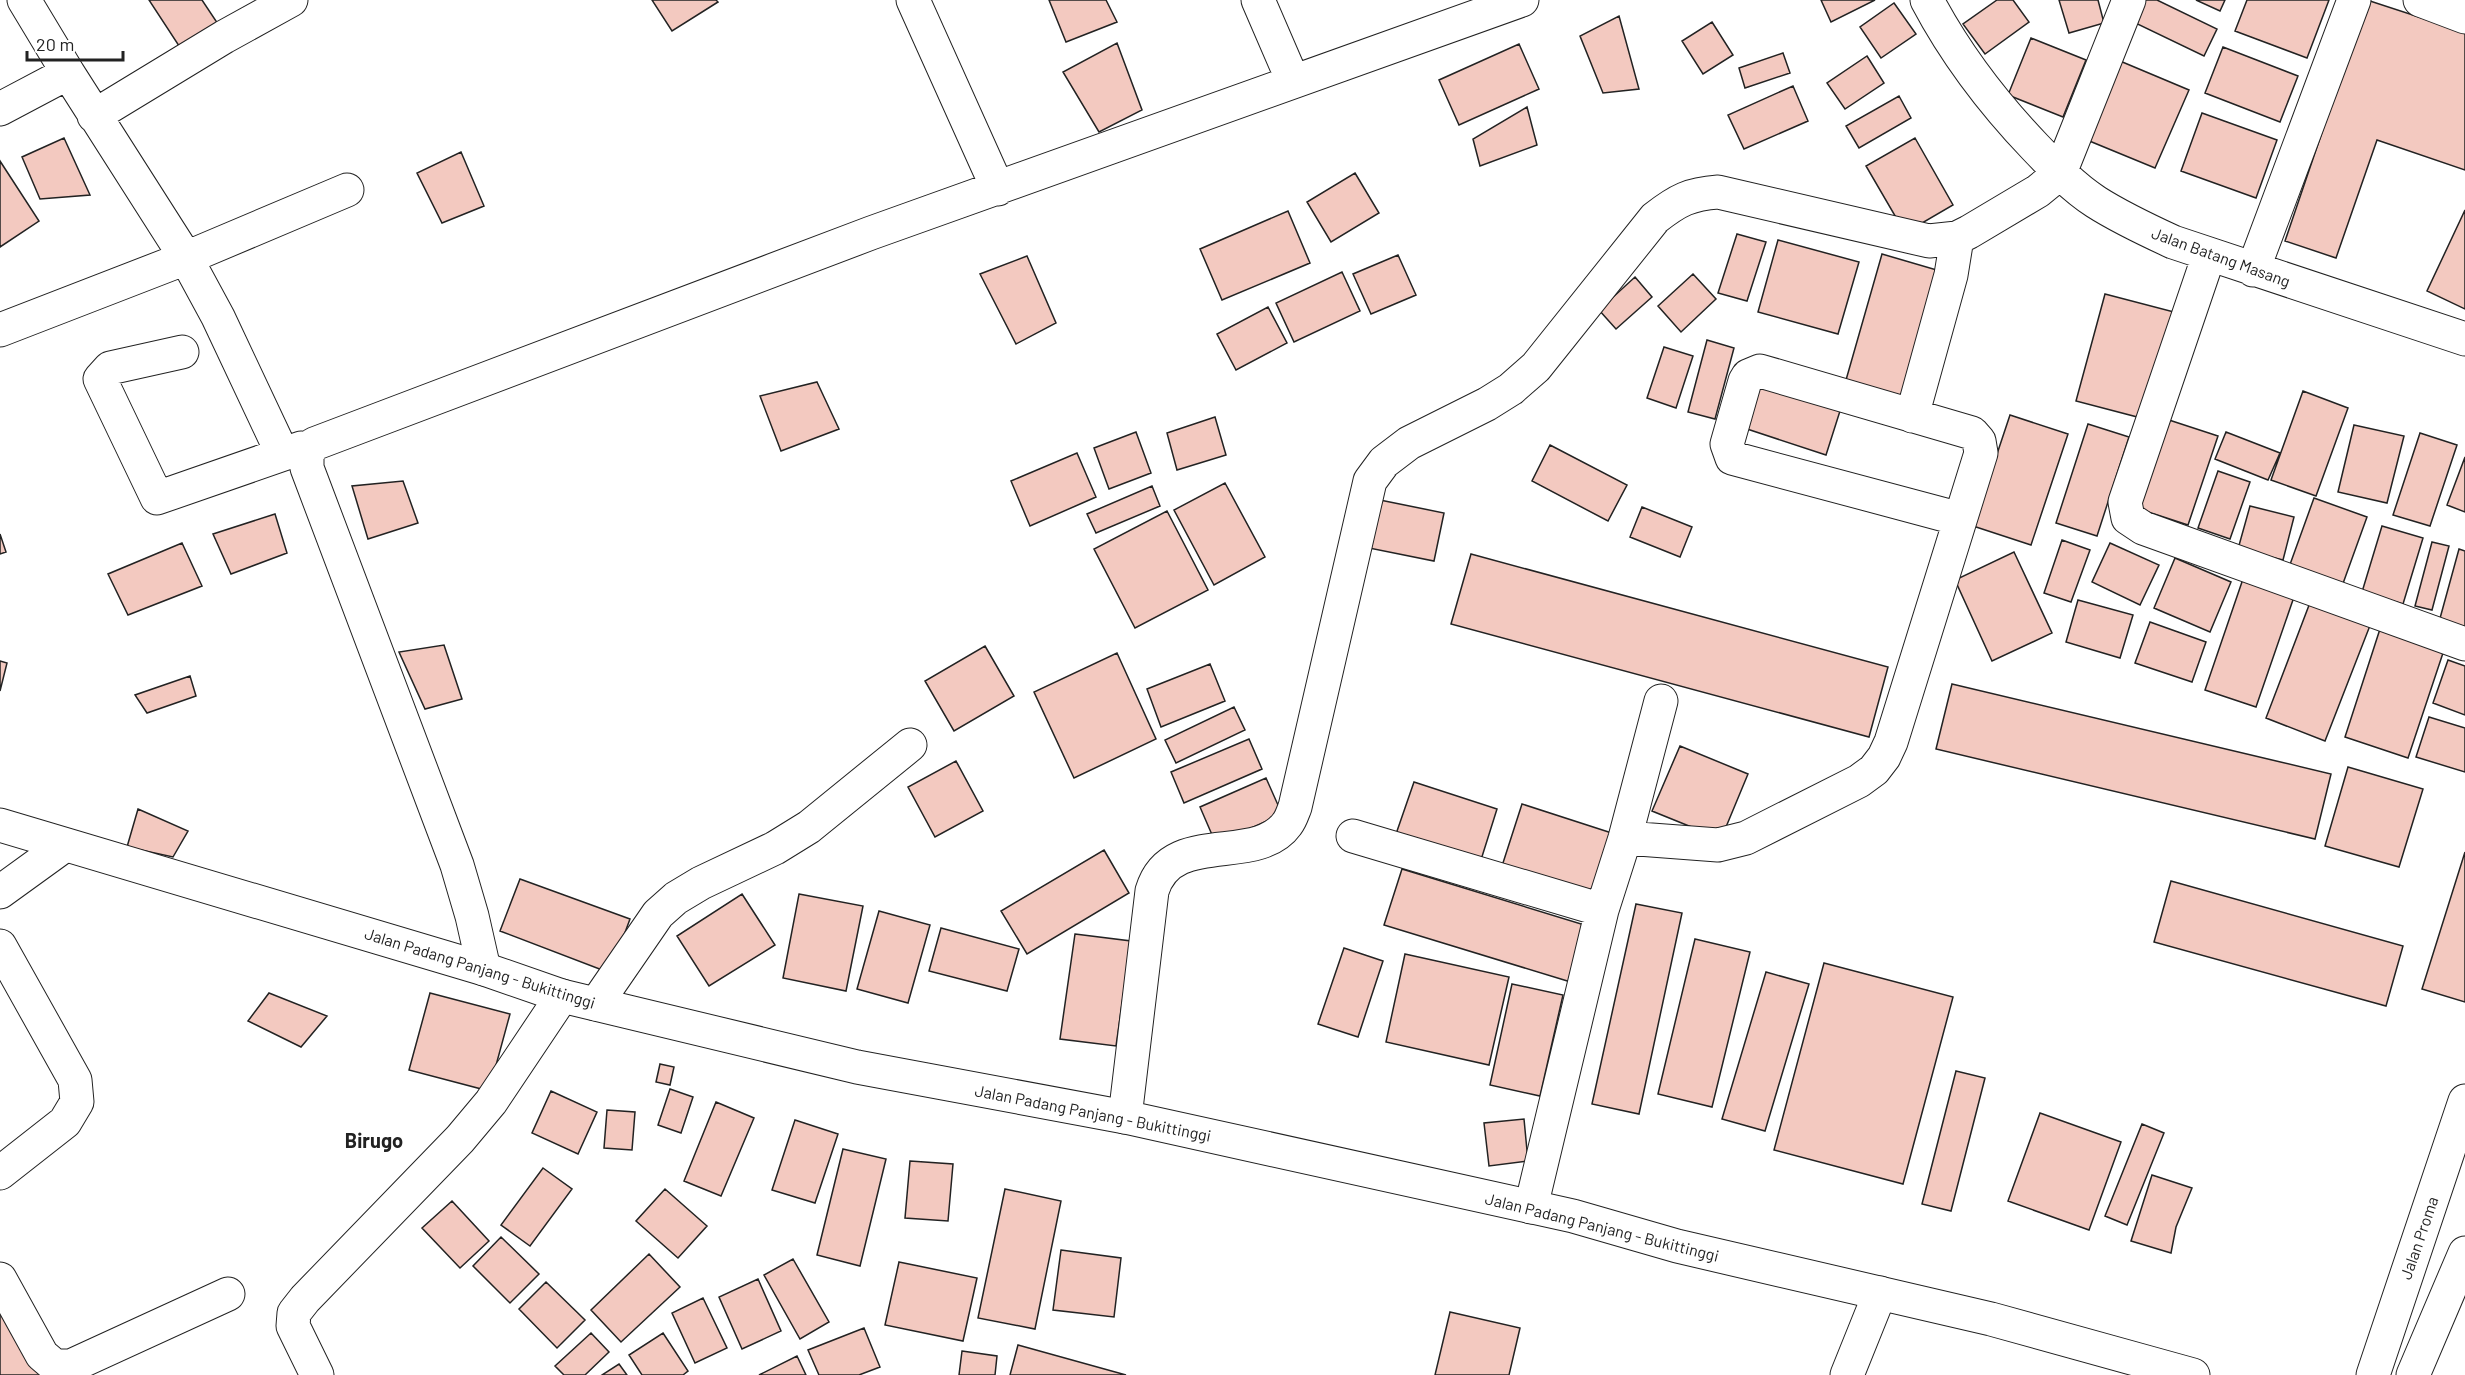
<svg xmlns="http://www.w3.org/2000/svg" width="2465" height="1375" font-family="Barlow,sans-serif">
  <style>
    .building { fill: #f3c9c0; stroke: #222; stroke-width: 1.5 }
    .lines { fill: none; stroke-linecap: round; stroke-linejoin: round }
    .minor-casing { stroke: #222; stroke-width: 35 }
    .highway-casing { stroke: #222; stroke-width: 35 }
    .minor { stroke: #fff; stroke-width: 33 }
    .highway { stroke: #fff; stroke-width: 33 }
    .labels { text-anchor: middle; stroke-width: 4.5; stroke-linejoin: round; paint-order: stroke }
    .street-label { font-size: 16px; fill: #222; stroke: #fff }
    .quarter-label { font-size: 20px; font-weight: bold; fill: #222; stroke: #fff }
  </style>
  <rect width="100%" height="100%" fill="#fff"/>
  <!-- building -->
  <path class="building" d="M 149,0 L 202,0 L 220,27 L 183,52 Z
    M 652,0 L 716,0 L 718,2 L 672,31 Z
    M 1049,0 L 1106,0 L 1117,22 L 1066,42 Z
    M 1821,0 L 1875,0 L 1831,22 Z
    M 1997,0 L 2013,0 L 2029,22 L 1985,54 L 1963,24 Z
    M 2059,0 L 2098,0 L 2104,23 L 2069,33 Z
    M 2136,0 L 2157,0 L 2217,29 L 2204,56 L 2127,19 Z
    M 2196,0 L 2225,0 L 2220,11 Z
    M 2247,0 L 2329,0 L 2307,58 L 2235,31 Z
    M 2367,0 L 2465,32 L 2465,170 L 2377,140 L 2336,258 L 2285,241 Z
    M 1894,3 L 1916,34 L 1881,58 L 1860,27 Z
    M 1619,16 L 1639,89 L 1603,93 L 1580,36 Z
    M 1712,22 L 1733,55 L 1703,74 L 1682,41 Z
    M 2031,38 L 2086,60 L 2063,117 L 2008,95 Z
    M 1117,43 L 1142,110 L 1099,132 L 1063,72 Z
    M 1519,44 L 1539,89 L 1459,125 L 1439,80 Z
    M 2223,47 L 2298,76 L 2280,122 L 2205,93 Z
    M 1783,53 L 1790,73 L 1745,88 L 1739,68 Z
    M 1867,56 L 1884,83 L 1845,109 L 1827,83 Z
    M 2120,61 L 2189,90 L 2155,168 L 2087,140 Z
    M 1793,86 L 1808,121 L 1744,149 L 1728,115 Z
    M 1899,96 L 1911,118 L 1859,148 L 1846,126 Z
    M 1527,107 L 1537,145 L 1480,166 L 1473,139 Z
    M 2202,113 L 2277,140 L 2256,198 L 2181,171 Z
    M 64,138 L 90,195 L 40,199 L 22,157 Z
    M 1915,138 L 1953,205 L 1905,233 L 1866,166 Z
    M 461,152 L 484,206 L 442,223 L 417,173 Z
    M 0,161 L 39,221 L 0,247 Z
    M 1355,173 L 1379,213 L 1331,242 L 1307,202 Z
    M 2465,210 L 2465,309 L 2427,291 Z
    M 1288,211 L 1310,263 L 1222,300 L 1200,249 Z
    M 1737,234 L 1766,242 L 1747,301 L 1718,293 Z
    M 1778,240 L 1859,262 L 1838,334 L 1758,312 Z
    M 1882,254 L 1947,273 L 1907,412 L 1842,394 Z
    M 1398,255 L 1416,295 L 1371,314 L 1353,274 Z
    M 1027,256 L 1056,323 L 1016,344 L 980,274 Z
    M 1342,272 L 1360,311 L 1294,342 L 1276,303 Z
    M 1693,274 L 1716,299 L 1681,332 L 1658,306 Z
    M 1635,277 L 1652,297 L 1616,329 L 1599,310 Z
    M 2105,294 L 2174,312 L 2145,419 L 2076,401 Z
    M 1268,307 L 1287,343 L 1236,370 L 1217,334 Z
    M 1707,340 L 1734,348 L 1715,419 L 1688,412 Z
    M 1664,347 L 1693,356 L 1676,408 L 1647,398 Z
    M 817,382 L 839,429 L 781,451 L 760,396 Z
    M 1753,382 L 1840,411 L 1826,455 L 1738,426 Z
    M 2303,391 L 2348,408 L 2316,496 L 2271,480 Z
    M 2010,415 L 2068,434 L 2031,545 L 1973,526 Z
    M 1215,417 L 1226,455 L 1177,470 L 1167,433 Z
    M 2169,420 L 2218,436 L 2188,525 L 2139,509 Z
    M 2088,424 L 2129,437 L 2097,536 L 2056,523 Z
    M 2354,425 L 2404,436 L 2387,503 L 2338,492 Z
    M 1136,432 L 1151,473 L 1109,489 L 1094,448 Z
    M 2226,432 L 2280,453 L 2268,480 L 2215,459 Z
    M 2420,433 L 2457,445 L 2430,526 L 2393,515 Z
    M 1550,445 L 1627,485 L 1608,521 L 1532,481 Z
    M 1077,453 L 1096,497 L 1030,526 L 1011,481 Z
    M 2465,457 L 2465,512 L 2447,505 Z
    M 2218,471 L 2250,482 L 2230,539 L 2198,528 Z
    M 403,481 L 418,523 L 368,539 L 352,486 Z
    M 1225,483 L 1265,557 L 1214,585 L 1174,510 Z
    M 1152,486 L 1160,506 L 1096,533 L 1087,514 Z
    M 2314,498 L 2367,517 L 2341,589 L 2288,570 Z
    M 1375,499 L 1444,513 L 1434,561 L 1364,547 Z
    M 2250,506 L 2294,517 L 2283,560 L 2238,549 Z
    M 1642,507 L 1692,527 L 1680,557 L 1630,537 Z
    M 1167,511 L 1208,590 L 1135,628 L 1094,549 Z
    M 275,514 L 287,553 L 231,574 L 213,534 Z
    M 2382,526 L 2423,538 L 2403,604 L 2362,592 Z
    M 0,534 L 6,552 L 0,554 Z
    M 2062,540 L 2090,550 L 2071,602 L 2044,593 Z
    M 2432,542 L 2449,546 L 2432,610 L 2415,606 Z
    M 182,543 L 202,586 L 128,615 L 108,574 Z
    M 2110,543 L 2159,565 L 2140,605 L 2092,582 Z
    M 2459,549 L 2465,551 L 2465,629 L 2439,622 Z
    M 2014,552 L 2052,633 L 1992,661 L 1955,580 Z
    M 1471,554 L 1888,667 L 1869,737 L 1451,624 Z
    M 2175,558 L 2231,582 L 2210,632 L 2154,608 Z
    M 2244,576 L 2295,594 L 2256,707 L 2205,690 Z
    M 2078,600 L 2133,615 L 2120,658 L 2066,642 Z
    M 2311,600 L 2371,623 L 2325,741 L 2266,718 Z
    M 2150,622 L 2206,642 L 2192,682 L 2135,663 Z
    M 2380,629 L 2444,650 L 2408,758 L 2345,737 Z
    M 444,645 L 462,699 L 425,709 L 399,652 Z
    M 985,646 L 1014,696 L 954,731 L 925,681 Z
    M 1117,653 L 1156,739 L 1074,778 L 1034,692 Z
    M 2448,660 L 2465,666 L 2465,715 L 2433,703 Z
    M 0,661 L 7,663 L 0,691 Z
    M 1210,664 L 1225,701 L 1161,727 L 1147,689 Z
    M 190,676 L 196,696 L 147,713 L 135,695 Z
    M 1952,684 L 2331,774 L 2315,839 L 1936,749 Z
    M 1234,707 L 1245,730 L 1176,763 L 1165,740 Z
    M 2429,717 L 2465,728 L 2465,772 L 2416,757 Z
    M 1249,739 L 1262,769 L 1184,803 L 1171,772 Z
    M 1680,746 L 1748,774 L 1721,839 L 1652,811 Z
    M 956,761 L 983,811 L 935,837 L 908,787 Z
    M 2348,767 L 2423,789 L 2399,867 L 2325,846 Z
    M 1266,778 L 1282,814 L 1216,844 L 1200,807 Z
    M 1414,782 L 1497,809 L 1480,863 L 1396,834 Z
    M 1522,804 L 1621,836 L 1601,897 L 1502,866 Z
    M 138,809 L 188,831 L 173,857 L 127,847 Z
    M 1104,850 L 1129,893 L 1027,954 L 1001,911 Z
    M 2465,852 L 2465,1002 L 2422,989 Z
    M 1402,869 L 1591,927 L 1574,983 L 1384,925 Z
    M 520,879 L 630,919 L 610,973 L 500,931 Z
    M 2171,881 L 2403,946 L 2386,1006 L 2154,942 Z
    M 742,894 L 775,945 L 709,986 L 677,936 Z
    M 799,894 L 863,906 L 846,991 L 783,978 Z
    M 1636,904 L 1682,913 L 1639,1114 L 1592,1104 Z
    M 879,911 L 930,925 L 908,1003 L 857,989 Z
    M 941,928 L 1019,949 L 1007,991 L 929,971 Z
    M 1075,934 L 1131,941 L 1116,1046 L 1060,1039 Z
    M 1695,939 L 1750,952 L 1712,1107 L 1658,1094 Z
    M 1344,948 L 1383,961 L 1358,1037 L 1318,1024 Z
    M 1405,954 L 1509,977 L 1489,1065 L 1386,1042 Z
    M 1824,963 L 1953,997 L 1903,1184 L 1774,1150 Z
    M 1766,972 L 1809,984 L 1765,1131 L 1722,1119 Z
    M 1512,984 L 1563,995 L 1540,1096 L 1490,1085 Z
    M 269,993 L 327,1016 L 301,1047 L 248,1021 Z
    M 430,993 L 510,1014 L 489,1091 L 409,1070 Z
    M 660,1064 L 674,1067 L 670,1085 L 656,1082 Z
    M 1956,1071 L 1985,1078 L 1951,1211 L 1922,1204 Z
    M 670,1089 L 693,1097 L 681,1133 L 658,1125 Z
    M 551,1091 L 597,1112 L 578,1154 L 532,1133 Z
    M 716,1102 L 754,1118 L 721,1196 L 684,1181 Z
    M 607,1110 L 635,1112 L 632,1150 L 604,1148 Z
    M 2040,1113 L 2121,1142 L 2089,1230 L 2008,1201 Z
    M 1524,1119 L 1528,1161 L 1489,1166 L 1484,1123 Z
    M 795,1120 L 838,1134 L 815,1203 L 772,1190 Z
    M 2142,1124 L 2164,1133 L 2127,1225 L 2105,1216 Z
    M 843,1149 L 886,1159 L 860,1266 L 817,1255 Z
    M 910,1161 L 953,1164 L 948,1221 L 905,1218 Z
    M 543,1168 L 572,1189 L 530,1246 L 501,1225 Z
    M 2152,1175 L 2192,1188 L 2176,1227 L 2171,1253 L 2131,1241 Z
    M 665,1189 L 707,1226 L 678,1258 L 636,1221 Z
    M 1005,1189 L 1061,1201 L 1035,1329 L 978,1318 Z
    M 452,1201 L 489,1241 L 460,1268 L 422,1228 Z
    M 501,1237 L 539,1274 L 510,1303 L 473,1266 Z
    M 1061,1250 L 1121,1258 L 1114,1317 L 1053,1310 Z
    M 649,1254 L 680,1287 L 621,1342 L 591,1310 Z
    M 793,1259 L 829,1322 L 800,1339 L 764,1275 Z
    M 899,1262 L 977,1278 L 963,1341 L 885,1325 Z
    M 758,1279 L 781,1331 L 742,1349 L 719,1297 Z
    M 546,1282 L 585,1320 L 557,1348 L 519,1309 Z
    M 703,1298 L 727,1348 L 695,1363 L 672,1313 Z
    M 0,1305 L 42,1375 L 0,1375 Z
    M 1450,1312 L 1520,1328 L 1509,1375 L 1435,1375 Z
    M 864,1328 L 880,1367 L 859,1375 L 819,1375 L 808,1350 Z
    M 591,1333 L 609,1352 L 585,1375 L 564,1375 L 555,1366 Z
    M 663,1333 L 688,1371 L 683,1375 L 642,1375 L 629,1355 Z
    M 1018,1345 L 1126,1375 L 1010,1375 Z
    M 962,1351 L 997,1356 L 995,1375 L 959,1375 Z
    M 797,1356 L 806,1375 L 759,1375 Z
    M 619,1364 L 627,1375 L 602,1375 Z"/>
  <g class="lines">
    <!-- minor casing -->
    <g class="minor-casing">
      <path id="minor" d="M 24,0 L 68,73
        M 913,0 L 998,189
        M 1258,0 L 1293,81
        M 1927,0 C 1956,55 1992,102 2035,147 C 2054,167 2073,187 2096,202 C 2121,218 2147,230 2173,242 L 2465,339
        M 2420,0 L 2465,17
        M 0,109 L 68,73 L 186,258 L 218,317 L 282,453
        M 94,116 L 224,37 L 291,0
        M 2209,255 L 2125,502 L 2128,518 L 2143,528 L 2465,644
        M 2253,270 L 2354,0
        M 0,330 L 186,258 L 347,190
        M 182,352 L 110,368 L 100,379 L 157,498 L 301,448
        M 1912,416 L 1951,275 L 1957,238
        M 1353,836 L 1602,910
        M 1625,838 L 1718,845 L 1746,838 L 1859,781 L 1874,770 L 1884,757 L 1891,742 L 1981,453 L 1979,441 L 1972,433 L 1760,371 L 1748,376 L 1745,381 L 1727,444 L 1732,458 L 1960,519
        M 0,892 L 65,845
        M 0,946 L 75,1080 L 77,1102 L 65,1122 L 0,1173
        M 484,969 L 472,916 L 457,865 L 307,468 L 307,454 L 314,444 L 871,233 L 1522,0
        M 596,1004 L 658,914 L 676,898 L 701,883 L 775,848 L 809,827 L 910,745
        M 1125,1117 L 1152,891 C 1171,827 1256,867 1287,824 C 1291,819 1293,812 1295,807 L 1370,481 L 1384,462 L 1409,443 L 1487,404 L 1511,389 L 1536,367 L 1655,218 C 1678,200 1690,194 1718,192 L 1929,241 L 1957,238 L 1969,232 L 2038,191 L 2060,173 L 2129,0
        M 1531,1207 L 1602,910 L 1625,838 L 1661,701
        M 0,1279 L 42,1355 L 55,1366 L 71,1366 L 228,1294
        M 317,1375 L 293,1326 L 294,1313 L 305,1299 L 460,1139 L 491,1102 L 562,996
        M 1847,1375 L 1880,1293
        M 2373,1375 L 2465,1101
        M 2413,1375 L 2465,1253"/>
    </g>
    <!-- highway casing -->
    <g class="highway-casing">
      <path id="highway" d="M 0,825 L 484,969 L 562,996 L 857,1067 L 1125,1117 L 1573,1216 L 1677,1246 L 1991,1319 L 2193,1375"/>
    </g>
    <!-- minor -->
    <use href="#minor" class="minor"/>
    <!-- highway -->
    <use href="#highway" class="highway"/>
  </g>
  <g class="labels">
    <!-- street labels -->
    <g class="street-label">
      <text transform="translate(2221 257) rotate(20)" y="6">Jalan Batang Masang</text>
      <text transform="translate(480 968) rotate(17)" y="6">Jalan Padang Panjang - Bukittinggi</text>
      <text transform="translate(1093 1113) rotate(11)" y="6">Jalan Padang Panjang - Bukittinggi</text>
      <text transform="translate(1602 1227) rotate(14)" y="6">Jalan Padang Panjang - Bukittinggi</text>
      <text transform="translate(2419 1238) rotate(-71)" y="6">Jalan Proma</text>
    </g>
    <!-- quarter labels -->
    <g class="quarter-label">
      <text x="374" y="1148">Birugo</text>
    </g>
  </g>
  <!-- scale -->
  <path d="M27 51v9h96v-9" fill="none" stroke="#222222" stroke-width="3"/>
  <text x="36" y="51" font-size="18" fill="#222222" stroke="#ffffff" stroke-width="4.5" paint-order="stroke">20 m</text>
</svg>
